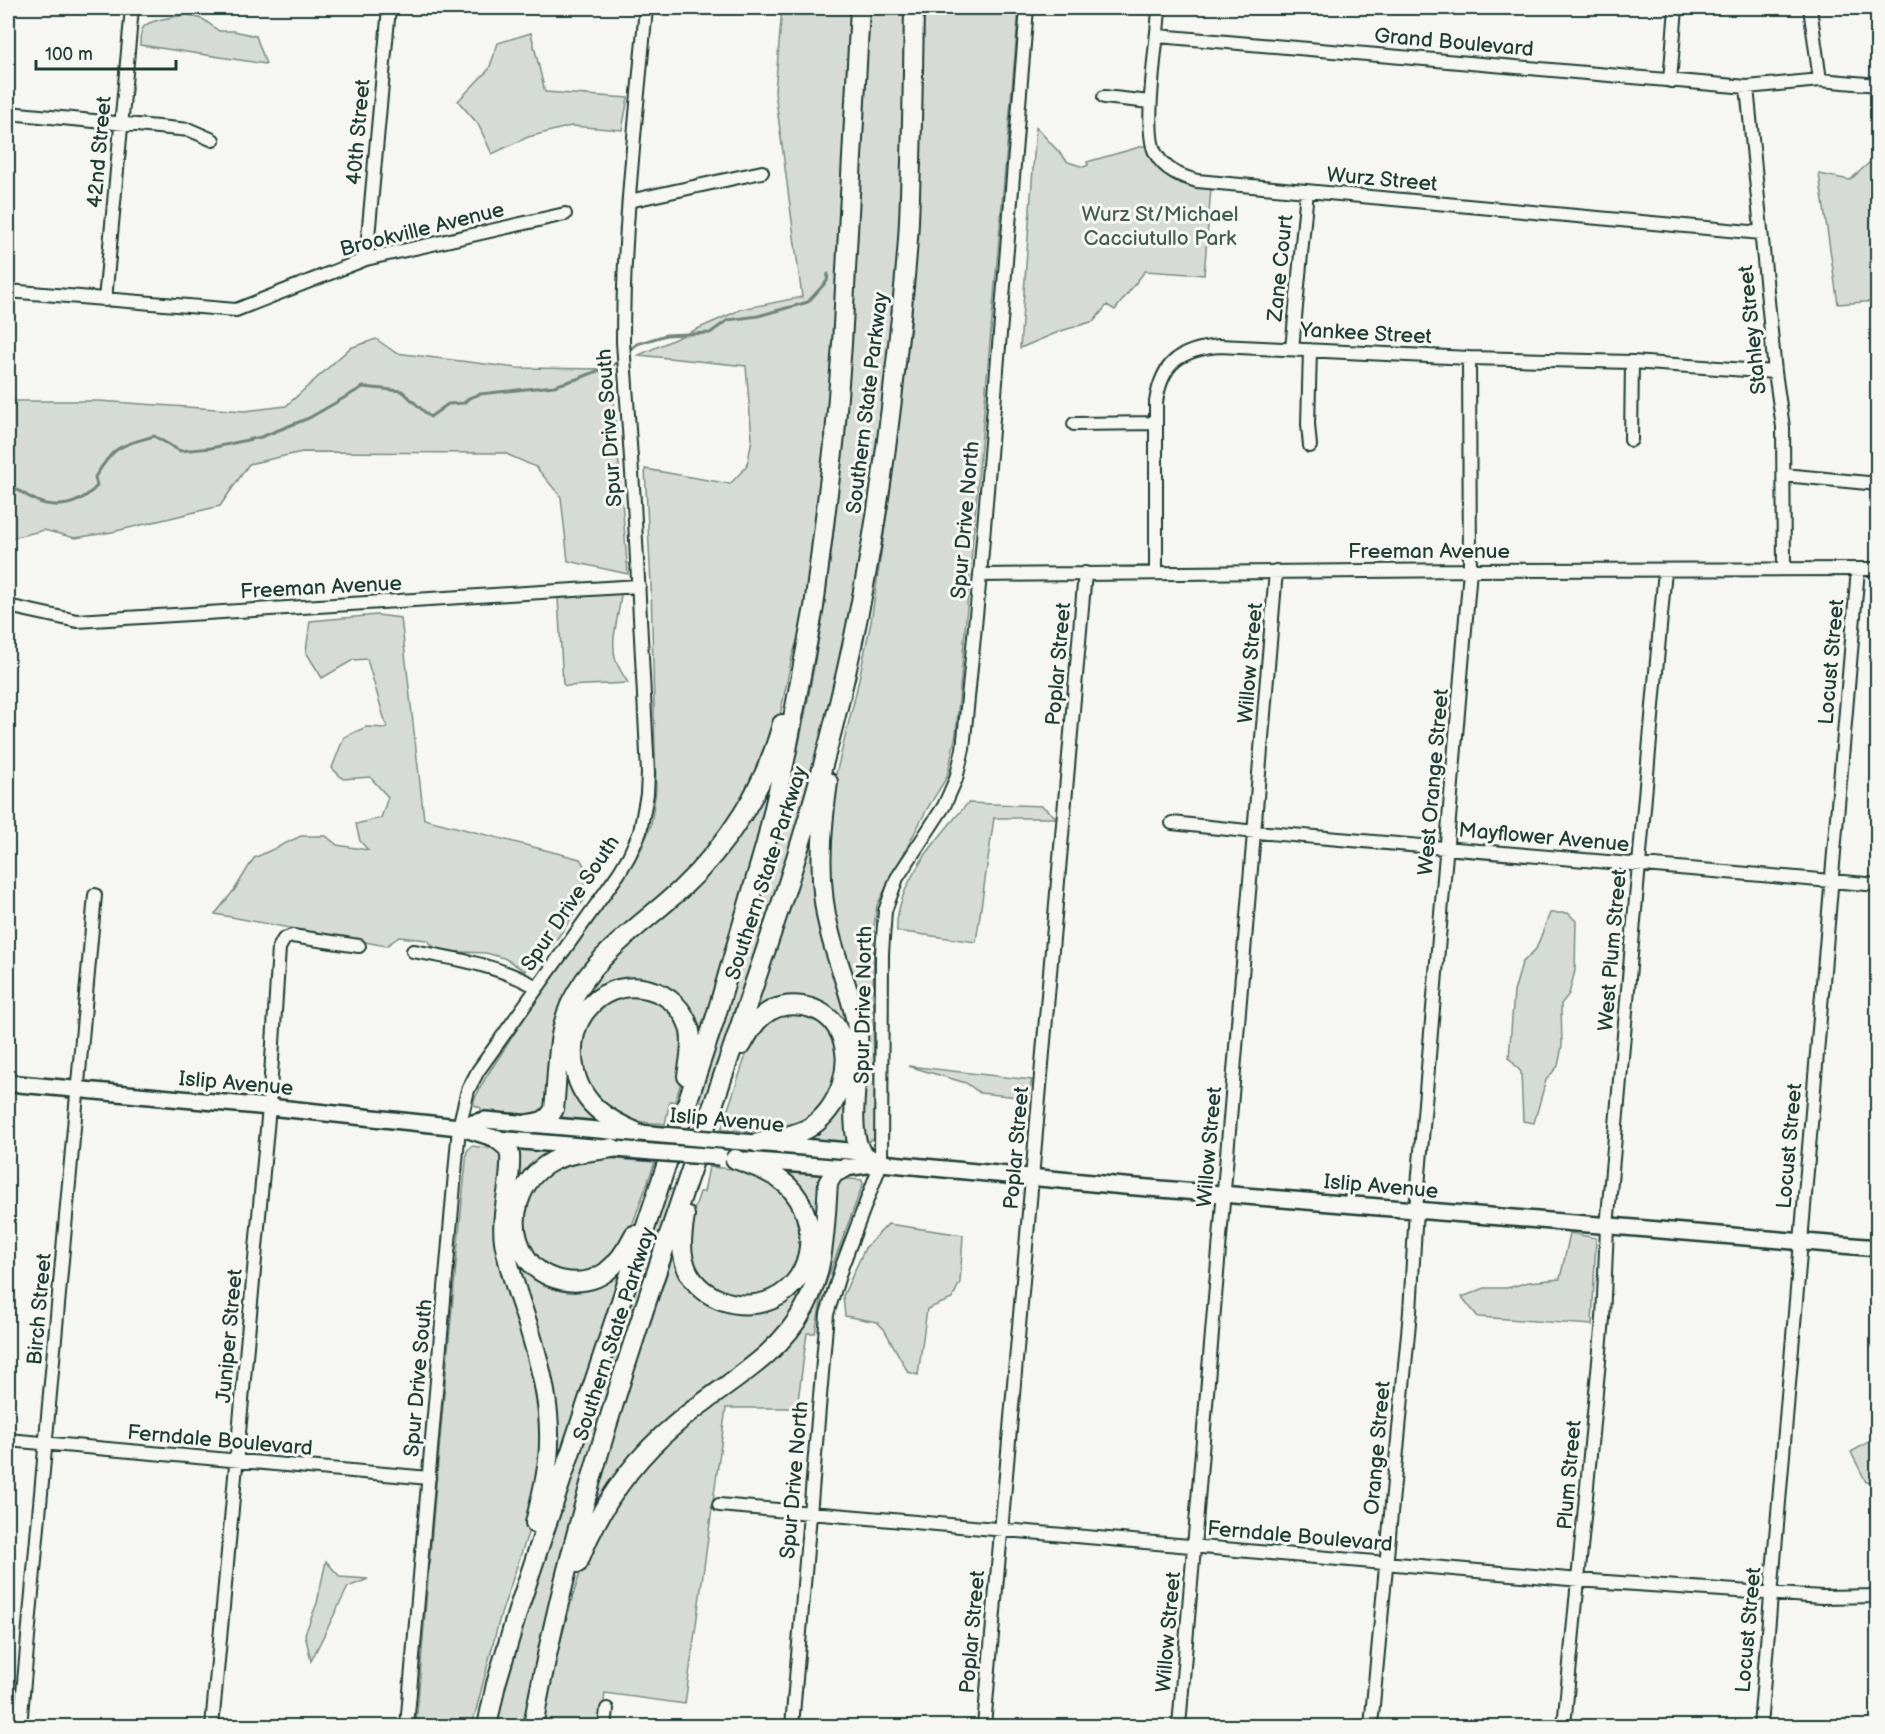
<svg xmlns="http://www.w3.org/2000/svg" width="1885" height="1734" font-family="'Balsamiq Sans',sans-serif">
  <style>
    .green { fill: #d6dbd6; stroke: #7a8c85; stroke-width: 1.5 }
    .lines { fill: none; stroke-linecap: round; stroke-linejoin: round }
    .stream { stroke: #72847d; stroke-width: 3 }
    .minor-casing { stroke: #1f3d34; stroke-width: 16 }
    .major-casing { stroke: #1f3d34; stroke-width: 20 }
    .highway-casing { stroke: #1f3d34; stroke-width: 22 }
    .minor { stroke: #f6f6f2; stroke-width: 12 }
    .major { stroke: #f6f6f2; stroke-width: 15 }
    .highway { stroke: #f6f6f2; stroke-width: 18 }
    .major-bridge-casing { stroke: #1f3d34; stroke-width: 20; stroke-linecap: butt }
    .major-bridge { stroke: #f6f6f2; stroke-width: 15 }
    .labels { text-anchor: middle; stroke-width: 6; stroke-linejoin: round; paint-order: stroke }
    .street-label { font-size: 21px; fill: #1f3d34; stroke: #f6f6f2 }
    .park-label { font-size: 21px; fill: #445d54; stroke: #f6f6f2 }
  </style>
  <rect width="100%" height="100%" fill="#f6f6f2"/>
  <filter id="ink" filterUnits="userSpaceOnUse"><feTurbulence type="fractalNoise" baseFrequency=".0167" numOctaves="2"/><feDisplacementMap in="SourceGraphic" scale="12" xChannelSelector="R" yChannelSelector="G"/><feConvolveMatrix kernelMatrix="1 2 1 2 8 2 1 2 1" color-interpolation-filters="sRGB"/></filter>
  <g filter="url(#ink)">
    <!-- green -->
    <path class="green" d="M 782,8 L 852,8 L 839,259 L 822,488 L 805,615 L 792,657 L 778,725 L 758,777 L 696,867 L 580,979 L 551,1110 L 541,1117 L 481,1112 L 481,1108 L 474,1105 L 474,1100 L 486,1077 L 529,1011 L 624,876 L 642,848 L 651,825 L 656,790 L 651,584 L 645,469 L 730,484 L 747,466 L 752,439 L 746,366 L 639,355 L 742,309 L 802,297 L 775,92 Z
      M 870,8 L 907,8 C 905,86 906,165 901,244 C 892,372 874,502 848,628 C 814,790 760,947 707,1103 L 698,1100 C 749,945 796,788 821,625 C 852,421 858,214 870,8 Z
      M 924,8 L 1019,8 L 956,734 L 947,777 L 927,809 L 877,905 L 874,926 L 873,1004 L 875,1132 L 874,1139 L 869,1141 L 859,1140 L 863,1098 L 828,892 L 834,782 L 856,693 L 871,622 L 891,485 L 911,325 L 921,130 Z
      M 187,14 L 204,20 L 219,31 L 234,31 L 256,36 L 266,64 L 140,45 C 140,41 140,34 142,30 C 145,19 175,18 187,14 Z
      M 531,33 L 545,92 L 628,98 L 622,130 L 571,126 L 528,137 L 492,154 L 478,124 L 458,101 L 489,69 L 498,43 Z
      M 1036,127 L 1068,162 L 1084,167 L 1088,165 L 1087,162 L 1147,145 C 1163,178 1173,187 1211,188 L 1204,275 L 1145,271 L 1115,310 L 1107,305 L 1094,321 L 1061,331 L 1020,348 Z
      M 1870,162 L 1871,181 L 1877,189 L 1877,301 L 1838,304 L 1819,174 L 1850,180 Z
      M 376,339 L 396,353 L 517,368 L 611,369 L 628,574 L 568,561 L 561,497 L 536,467 L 504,453 L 302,452 L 249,464 L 220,506 L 112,532 L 75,538 L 44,530 L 8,539 L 8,401 L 99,401 L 245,411 L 286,406 L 350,348 Z
      M 621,593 C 620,614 609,640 616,661 C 619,669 624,676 628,683 L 566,686 L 563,684 L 558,598 Z
      M 377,615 L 401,618 L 424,819 L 580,859 L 585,867 L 584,900 L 552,946 L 525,971 L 504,958 L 486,953 L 438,951 L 427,940 L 399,937 L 386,946 L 215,914 L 235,889 L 254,858 L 301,836 L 326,836 L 337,845 L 368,850 L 360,841 L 356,824 L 381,818 L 388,797 L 370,777 L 343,779 L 332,768 L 344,737 L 366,727 L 387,728 L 367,659 L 353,660 L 322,678 L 306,652 L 310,621 Z
      M 764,785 L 770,787 L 766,810 L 702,1036 L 697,1034 L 678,996 L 657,983 L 633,979 L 604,988 L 569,1050 L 599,1116 L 595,1120 L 595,1126 L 557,1123 L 565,1043 L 582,993 Z
      M 968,803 L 1042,806 L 1057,818 L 994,818 L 976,942 L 897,931 C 894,885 940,835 968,803 Z
      M 812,835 L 819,837 L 851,1020 L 850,1141 L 844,1143 L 775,1142 L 838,1106 L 841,1021 L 763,1008 L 759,1006 L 762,990 Z
      M 1550,913 L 1568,913 L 1576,921 L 1575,971 L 1569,994 L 1561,1004 L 1562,1046 L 1558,1066 L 1546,1080 L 1534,1123 L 1523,1121 L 1521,1072 L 1509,1058 L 1514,992 L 1522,963 L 1536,949 Z
      M 647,991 L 684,1021 L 686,1066 L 675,1102 L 670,1101 L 665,1124 C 655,1123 643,1123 633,1120 C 589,1107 569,1068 584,1025 C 586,1017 595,1009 600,1002 Z
      M 800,1007 L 834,1028 L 840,1081 L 811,1121 L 775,1132 L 721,1130 L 752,1037 L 765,1019 Z
      M 908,1066 L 1032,1080 L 1028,1098 L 980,1093 L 966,1083 Z
      M 471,1146 L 504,1150 L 502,1197 L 533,1349 L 544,1437 L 532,1521 L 500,1617 L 472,1726 L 416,1726 C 431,1535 448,1343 467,1151 Z
      M 520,1147 L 563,1147 L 544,1160 L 514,1236 L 548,1277 L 616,1270 L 621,1274 L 557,1464 L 552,1461 L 514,1262 L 515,1150 Z
      M 590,1157 L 655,1162 L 625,1245 L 597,1270 L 576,1273 L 553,1270 L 537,1257 L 526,1241 L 521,1221 L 525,1197 L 551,1167 Z
      M 709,1167 L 733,1169 L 774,1180 L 800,1214 L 806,1240 L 787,1284 L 767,1297 L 745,1300 L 706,1284 L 695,1270 L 687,1245 L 690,1223 L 700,1192 L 704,1192 Z
      M 824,1169 L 819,1250 L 795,1315 L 753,1360 L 598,1510 L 593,1507 L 627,1392 L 676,1247 L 691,1283 L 768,1305 L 816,1249 L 782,1175 L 786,1170 Z
      M 836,1178 L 862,1180 L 863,1184 L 823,1291 L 815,1333 L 807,1333 L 797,1408 L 726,1408 L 685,1704 L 605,1693 L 601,1726 L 542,1726 L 551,1676 L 574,1592 L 586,1555 L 604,1518 L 650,1455 L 791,1336 Z
      M 668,1188 L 678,1191 L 558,1569 L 535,1668 L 525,1726 L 495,1726 L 509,1664 Z
      M 888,1224 L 963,1235 L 960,1282 L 952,1299 L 927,1309 L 918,1375 L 908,1372 L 884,1329 L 877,1322 L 845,1316 L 843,1296 L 865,1248 Z
      M 1570,1233 L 1596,1238 L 1592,1325 L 1478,1317 L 1462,1297 L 1485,1288 L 1507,1288 L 1529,1282 L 1560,1279 Z
      M 1877,1437 L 1877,1482 L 1866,1482 L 1851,1452 Z
      M 326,1561 L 340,1577 L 368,1579 L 348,1587 L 311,1661 L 305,1634 L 317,1603 Z"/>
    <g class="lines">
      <!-- stream -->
      <path class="stream" d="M 631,349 L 637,344 L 666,335 L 710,333 L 728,320 L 758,316 L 808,302 L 827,281 L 828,274
        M 8,484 C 17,489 36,503 46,504 C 66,508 83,501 97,486 L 95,477 C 116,444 118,447 154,436 L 180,451 L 211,448 L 261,437 L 309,418 L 363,387 L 402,391 L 430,417 L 448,404 L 464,403 L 469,398 L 480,394 L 554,386 L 580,378 L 617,363"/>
      <!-- minor casing -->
      <g class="minor-casing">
        <path id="minor" d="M 1159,8 C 1158,38 1142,132 1156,154 C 1165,170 1180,176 1197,181 L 1761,233
          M 1810,8 L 1820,80
          M 1158,36 L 1747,87 L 1820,80 L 1878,85
          M 1670,81 L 1676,8
          M 1747,87 L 1775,372 L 1783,427 L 1784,569
          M 1104,97 L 1150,102
          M 8,113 L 190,130 L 213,140
          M 629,201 L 762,172
          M 366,259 L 389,8
          M 8,291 L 236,310 L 366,259 L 565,214
          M 105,300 L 132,8
          M 1292,349 L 1307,191
          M 1310,350 L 1308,424 L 1310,446
          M 1074,424 L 1156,423
          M 1631,440 L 1632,362
          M 1784,475 L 1878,484
          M 1156,572 L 1156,402 C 1162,362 1180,350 1219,346 L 1469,358 L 1632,362 L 1775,372
          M 980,575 L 1470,570 L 1878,569
          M 8,606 L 77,621 L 639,586
          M 1172,823 L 1256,832 L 1878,885
          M 413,951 C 458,959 497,965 537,987
          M 8,1440 L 429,1478
          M 719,1505 L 1592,1581 L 1822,1597 L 1878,1596
          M 20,1726 L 95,895
          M 212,1726 L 269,1107 L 279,948 L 284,939 L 292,936 L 359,946
          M 407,1726 L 459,1127 L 468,1090 L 478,1071 L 619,873 L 629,856 L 640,832 L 647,794 L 648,773 L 634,502 L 623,342 C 623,230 636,119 646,8
          M 605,1726 L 607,1709
          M 792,1726 L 827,1314 L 842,1266 L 881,1163 L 882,953 L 885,911 L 897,878 L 944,806 L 956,779 L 963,749 L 980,575 L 1027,8
          M 984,1726 L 1085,573
          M 1179,1726 L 1276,571
          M 1371,1726 L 1410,1312 L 1416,1210 L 1470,570 L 1469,358
          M 1564,1726 L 1603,1319 L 1607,1227 L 1665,570
          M 1760,1726 L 1858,569"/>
      </g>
      <!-- major casing -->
      <g class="major-casing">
        <path id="major" d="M 8,1083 L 269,1107 L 459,1127 L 497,1139 L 652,1152
          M 460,1126 L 485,1120 L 633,1133
          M 732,1141 L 861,1152 L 870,1157
          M 746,1160 L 845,1168 L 881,1163 L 1124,1186 L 1878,1248"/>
      </g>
      <!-- highway casing -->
      <g class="highway-casing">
        <path id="highway" d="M 828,782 C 821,832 817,884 830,933 C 838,966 854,1000 858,1034 C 861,1067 846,1126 861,1152
          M 742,1045 C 748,1034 754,1022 764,1015 C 785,998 823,1004 837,1028 C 857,1060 840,1111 807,1129 C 792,1136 775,1139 758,1143
          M 528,1124 C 541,1122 548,1121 554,1109 C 558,1075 556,1036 570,1005 C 593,955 641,926 680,890 C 728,845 765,788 782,724
          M 639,1133 C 622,1126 605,1118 592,1104 C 568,1078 565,1030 592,1004 C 622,973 680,987 690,1031 C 693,1046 689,1061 687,1076
          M 497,1139 L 508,1148 L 510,1155 C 512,1184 500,1212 504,1241 C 509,1275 523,1306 532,1338 C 542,1372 550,1406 549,1442 C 549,1469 541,1497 535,1523
          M 612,1148 C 592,1152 571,1152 553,1161 C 519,1178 505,1222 525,1255 C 540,1282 582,1290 606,1272 C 619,1262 627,1249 634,1235
          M 685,1215 C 683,1231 680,1245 684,1260 C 693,1298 740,1314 773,1299 C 817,1279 820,1217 788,1186 C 773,1172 753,1166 735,1159
          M 578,1563 C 599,1508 631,1461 677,1423 C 720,1386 777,1360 805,1307 C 825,1269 825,1225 828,1183 L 834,1173 L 845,1168
          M 487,1726 L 496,1684 L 519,1607 L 715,1019 L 766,843 L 785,760 L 814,607 L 835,436 L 842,344 L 860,8
          M 533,1726 C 577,1481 666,1247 745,1011 C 773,929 801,848 823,765 C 859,634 882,498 896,363 C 901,316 907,268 909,221 C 912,150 913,79 914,8"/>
      </g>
      <!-- minor -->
      <use href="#minor" class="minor"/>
      <!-- major -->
      <use href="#major" class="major"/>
      <!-- highway -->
      <use href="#highway" class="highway"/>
      <!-- major-bridge casing -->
      <g class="major-bridge-casing">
        <path id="major-bridge" d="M 639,1133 L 732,1141
          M 652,1152 L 719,1157"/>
      </g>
      <!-- major-bridge -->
      <use href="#major-bridge" class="major-bridge"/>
    </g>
  </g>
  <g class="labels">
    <!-- street labels -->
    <g class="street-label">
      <text transform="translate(1454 42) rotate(5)" y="7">Grand Boulevard</text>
      <text transform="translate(358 132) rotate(-85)" y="7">40th Street</text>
      <text transform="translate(99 152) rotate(-85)" y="7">42nd Street</text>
      <text transform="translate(1382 179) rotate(5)" y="7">Wurz Street</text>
      <text transform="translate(422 229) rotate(-14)" y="7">Brookville Avenue</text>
      <text transform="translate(1280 268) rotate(-84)" y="7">Zane Court</text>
      <text transform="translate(1752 330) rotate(-96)" y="7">Stahley Street</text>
      <text transform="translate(1366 333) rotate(3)" y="7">Yankee Street</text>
      <text transform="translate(867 403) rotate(-83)" y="7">Southern State Parkway</text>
      <text transform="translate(609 428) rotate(-94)" y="7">Spur Drive South</text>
      <text transform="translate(965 520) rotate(-85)" y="7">Spur Drive North</text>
      <text x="1429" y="558">Freeman Avenue</text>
      <text transform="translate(321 587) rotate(-3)" y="7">Freeman Avenue</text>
      <text transform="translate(1831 662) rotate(-85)" y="7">Locust Street</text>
      <text transform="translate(1250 663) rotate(-85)" y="7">Willow Street</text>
      <text transform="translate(1058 664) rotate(-85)" y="7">Poplar Street</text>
      <text transform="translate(1433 782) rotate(-85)" y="7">West Orange Street</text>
      <text transform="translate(1544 837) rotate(5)" y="7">Mayflower Avenue</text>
      <text transform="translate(766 873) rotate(-72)" y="7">Southern State Parkway</text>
      <text transform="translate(570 903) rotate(-56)" y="7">Spur Drive South</text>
      <text transform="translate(1612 950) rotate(-85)" y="7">West Plum Street</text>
      <text transform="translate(863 1005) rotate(-89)" y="7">Spur Drive North</text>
      <text transform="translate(236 1083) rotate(5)" y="7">Islip Avenue</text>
      <text transform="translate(727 1120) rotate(5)" y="7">Islip Avenue</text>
      <text transform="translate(1789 1146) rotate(-85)" y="7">Locust Street</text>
      <text transform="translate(1209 1147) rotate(-85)" y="7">Willow Street</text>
      <text transform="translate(1016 1148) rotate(-85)" y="7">Poplar Street</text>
      <text transform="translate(1381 1186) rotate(5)" y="7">Islip Avenue</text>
      <text transform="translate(39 1309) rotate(-85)" y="7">Birch Street</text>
      <text transform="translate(614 1334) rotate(-72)" y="7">Southern State Parkway</text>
      <text transform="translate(229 1336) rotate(-85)" y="7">Juniper Street</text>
      <text transform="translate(418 1378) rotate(-85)" y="7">Spur Drive South</text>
      <text transform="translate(220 1440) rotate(5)" y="7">Ferndale Boulevard</text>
      <text transform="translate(1377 1448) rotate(-85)" y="7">Orange Street</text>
      <text transform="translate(1569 1475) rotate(-85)" y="7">Plum Street</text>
      <text transform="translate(794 1480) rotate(-85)" y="7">Spur Drive North</text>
      <text transform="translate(1300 1536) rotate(5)" y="7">Ferndale Boulevard</text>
      <text transform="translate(1748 1630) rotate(-85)" y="7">Locust Street</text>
      <text transform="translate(972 1632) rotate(-85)" y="7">Poplar Street</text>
      <text transform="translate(1168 1632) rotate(-85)" y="7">Willow Street</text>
    </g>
    <!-- park labels -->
    <g class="park-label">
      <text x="1160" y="221">Wurz St/Michael<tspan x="1160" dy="24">Cacciutullo Park</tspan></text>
    </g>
  </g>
  <!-- margin -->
  <rect width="1885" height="1734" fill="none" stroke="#f6f6f2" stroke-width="30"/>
  <rect x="15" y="15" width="1855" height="1704" fill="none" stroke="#1f3d34" stroke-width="2" filter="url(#ink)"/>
  <!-- scale -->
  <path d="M36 60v9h140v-9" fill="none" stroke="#1f3d34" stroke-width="3"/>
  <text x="45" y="60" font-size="18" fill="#1f3d34" stroke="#f6f6f2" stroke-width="4.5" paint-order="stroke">100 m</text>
</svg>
